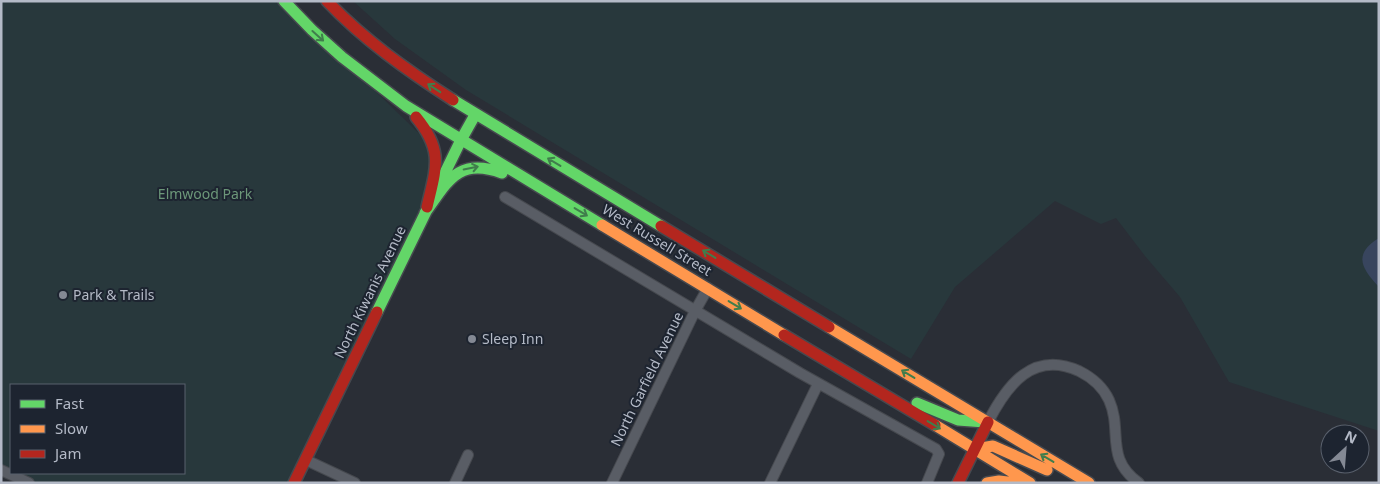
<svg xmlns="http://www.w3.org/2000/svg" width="1380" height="484" font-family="'Noto Sans',sans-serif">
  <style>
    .green { fill: #28383c; fill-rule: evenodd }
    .water { fill: #38455e }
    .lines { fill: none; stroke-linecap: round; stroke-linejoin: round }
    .street-casing { stroke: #46494f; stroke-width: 12 }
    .fast-casing { stroke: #46494f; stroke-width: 14 }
    .slow-casing { stroke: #46494f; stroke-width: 14 }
    .jam-casing { stroke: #46494f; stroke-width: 14 }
    .street { stroke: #595d65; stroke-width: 10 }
    .fast { stroke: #63d668; stroke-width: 11 }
    .slow { stroke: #ff974d; stroke-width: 11 }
    .jam { stroke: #b3261e; stroke-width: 11 }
    .oneway { stroke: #407d4c }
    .poi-dot { fill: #848994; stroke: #1d2430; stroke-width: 2 }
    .labels { text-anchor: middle; stroke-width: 4; stroke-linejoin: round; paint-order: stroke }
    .park-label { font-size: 14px; fill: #6c9779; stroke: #1d2430 }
    .street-label { font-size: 14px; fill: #b4bac7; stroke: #1d2430 }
    .poi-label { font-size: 14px; fill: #b4bac7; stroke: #1d2430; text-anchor: start }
  </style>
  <rect width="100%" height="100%" fill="#2a2e36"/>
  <!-- green -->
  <path class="green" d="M 1,1 L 288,1 L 332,49 L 436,150 L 425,213 L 294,483 L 26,483 L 1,471 ZM 11,385 L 184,385 L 184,473 L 11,473 Z
    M 353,1 L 1379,1 L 1379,431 L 1229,382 L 1180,297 L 1145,256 L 1116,218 L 1101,224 L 1055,201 L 955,287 L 911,359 L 466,90 L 395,39 Z"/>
  <!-- water -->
  <path class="water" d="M 1379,238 L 1379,287 C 1361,268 1353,254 1379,238 Z"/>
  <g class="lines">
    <!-- street casing -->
    <g class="street-casing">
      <path id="street" d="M 505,197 L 800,373 L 936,449 L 939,454 L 927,483
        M 988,422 C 1007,385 1033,350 1079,371 C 1091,377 1103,387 1109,400 C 1123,431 1104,458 1139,483
        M 306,460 L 355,483
        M 1,470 L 29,483
        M 455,483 L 468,455
        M 612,483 L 695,311 L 708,288
        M 770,483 L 818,384"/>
    </g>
    <!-- fast casing -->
    <g class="fast-casing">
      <path id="fast" d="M 284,1 L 312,30 L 342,57 L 406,106 L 602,225
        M 453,100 L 661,226
        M 425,213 C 448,181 458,157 502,173
        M 377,312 L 461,140 L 475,115
        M 917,403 L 958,420 L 985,422"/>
    </g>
    <!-- slow casing -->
    <g class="slow-casing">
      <path id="slow" d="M 602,225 L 784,335
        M 829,327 L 1089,483
        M 935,425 L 1030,483
        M 975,449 L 993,446 L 1047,470
        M 987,483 L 999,481 L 1016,483"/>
    </g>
    <!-- jam casing -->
    <g class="jam-casing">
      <path id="jam" d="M 327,1 C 364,40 408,71 453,100
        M 416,117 C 444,151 436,168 427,207
        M 661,226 L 829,327
        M 784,335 L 935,425
        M 294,483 L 377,312
        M 958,483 L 988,422"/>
    </g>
    <!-- street -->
    <use href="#street" class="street"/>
    <!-- fast -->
    <use href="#fast" class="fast"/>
    <!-- slow -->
    <use href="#slow" class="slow"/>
    <!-- jam -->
    <use href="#jam" class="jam"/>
  </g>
  <!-- one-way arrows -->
  <defs><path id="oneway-shaft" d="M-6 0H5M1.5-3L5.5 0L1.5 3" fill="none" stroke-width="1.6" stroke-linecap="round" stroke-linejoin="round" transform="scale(1.25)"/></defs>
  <g class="oneway">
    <use href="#oneway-shaft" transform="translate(318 36) rotate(42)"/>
    <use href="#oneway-shaft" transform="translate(434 88) rotate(-147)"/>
    <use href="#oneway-shaft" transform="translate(554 162) rotate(-149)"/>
    <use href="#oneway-shaft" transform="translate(471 168) rotate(-12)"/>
    <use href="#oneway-shaft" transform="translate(581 212) rotate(31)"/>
    <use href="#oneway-shaft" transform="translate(709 254) rotate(-149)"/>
    <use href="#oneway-shaft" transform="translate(735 305) rotate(31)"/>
    <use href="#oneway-shaft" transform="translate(908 374) rotate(-149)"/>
    <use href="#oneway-shaft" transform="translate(934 425) rotate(31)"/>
    <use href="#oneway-shaft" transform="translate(1047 458) rotate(-149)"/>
  </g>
  <!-- markers -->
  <g class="poi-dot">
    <circle cx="63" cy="295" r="5"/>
    <circle cx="472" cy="339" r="5"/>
  </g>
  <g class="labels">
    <!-- park labels -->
    <g class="park-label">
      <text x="205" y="199">Elmwood Park</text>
    </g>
    <!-- street labels -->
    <g class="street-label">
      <text transform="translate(657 240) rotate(31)" y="5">West Russell Street</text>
      <text transform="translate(370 292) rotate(-64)" y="5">North Kiwanis Avenue</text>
      <text transform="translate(647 379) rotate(-64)" y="5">North Garfield Avenue</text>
    </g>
    <!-- poi labels -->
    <g class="poi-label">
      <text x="73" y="300">Park &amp; Trails</text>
      <text x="482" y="344">Sleep Inn</text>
    </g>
  </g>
  <!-- border -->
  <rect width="1380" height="484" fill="none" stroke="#b4bac7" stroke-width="5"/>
  <!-- legend -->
  <rect x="10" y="384" width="175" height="90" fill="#1d2430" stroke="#59606c"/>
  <rect x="20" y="400" width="25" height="8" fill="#63d668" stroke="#59606c"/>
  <text x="55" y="409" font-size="15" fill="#b4bac7">Fast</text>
  <rect x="20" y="425" width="25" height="8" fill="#ff974d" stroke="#59606c"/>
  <text x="55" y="434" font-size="15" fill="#b4bac7">Slow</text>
  <rect x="20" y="450" width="25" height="8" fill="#b3261e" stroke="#59606c"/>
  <text x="55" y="459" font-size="15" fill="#b4bac7">Jam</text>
  <!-- north arrow -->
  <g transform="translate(1345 449) rotate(26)"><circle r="24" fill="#1d2430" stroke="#59606c"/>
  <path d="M0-4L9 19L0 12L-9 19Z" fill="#848994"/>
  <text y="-8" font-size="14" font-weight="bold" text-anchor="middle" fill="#b4bac7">N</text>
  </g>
</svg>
